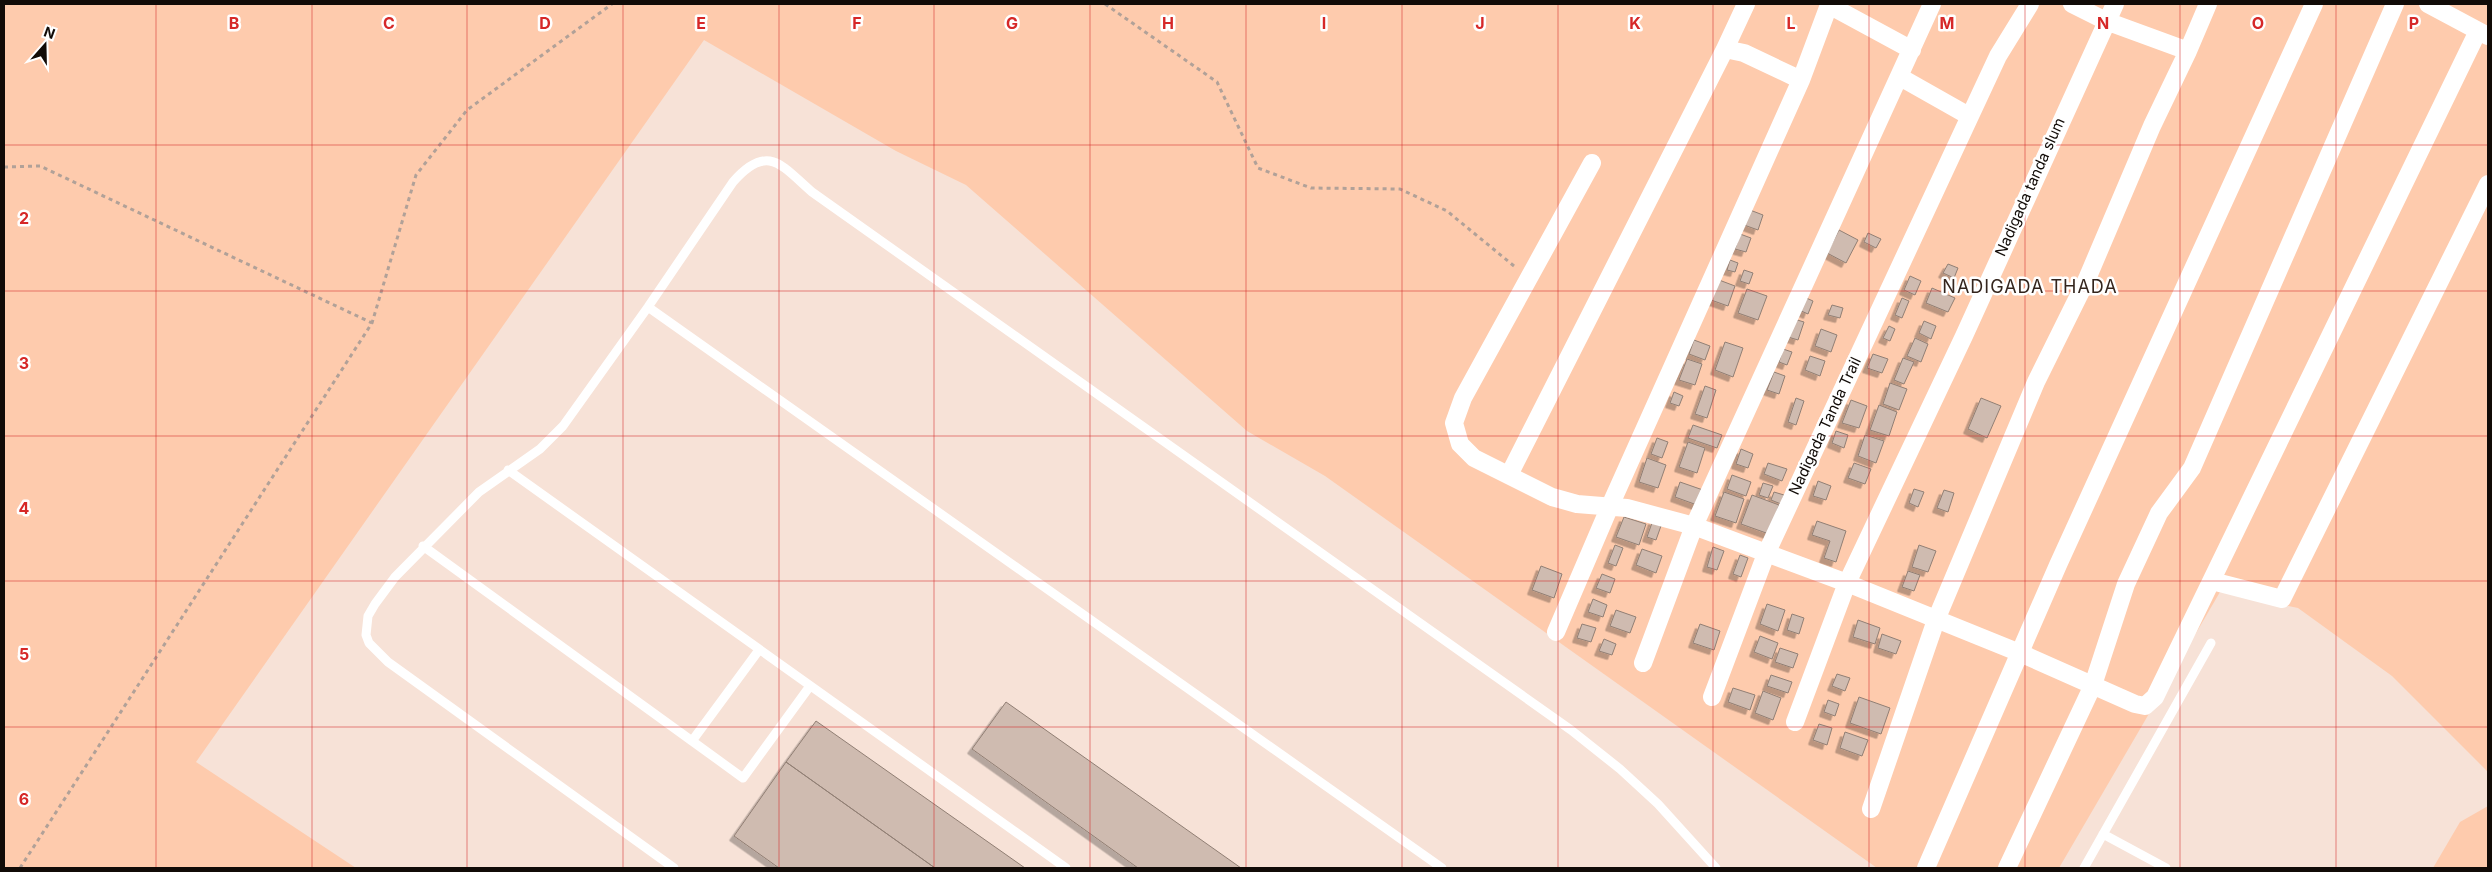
<svg xmlns="http://www.w3.org/2000/svg" width="2492" height="872" font-family="Inter,sans-serif">
  <style>
    .green { fill: #fecbad }
    .building { fill: #cfbbb0; stroke: #917f74; filter: url(#shadow) }
    .lines { fill: none; stroke-linecap: round; stroke-linejoin: round }
    .path { stroke: #b1a198; stroke-width: 3; stroke-dasharray: 4 4; stroke-linecap: butt }
    .service { stroke: #fff; stroke-width: 9 }
    .minor { stroke: #fff; stroke-width: 18 }
    .grid { fill: none; stroke: #d62828; stroke-width: 1; stroke-opacity: 0.55 }
    .labels { text-anchor: middle; stroke-width: 5; stroke-linejoin: round; paint-order: stroke }
    .street-label { font-size: 15px; fill: #110b07; stroke: #fff }
    .quarter-label { font-size: 18px; letter-spacing: 1px; fill: #34251d; stroke: #fff }
    .grid-label { font-size: 16px; text-anchor: middle; font-weight: bold; fill: #d62828; stroke: #fff; stroke-width: 5; stroke-linejoin: round; paint-order: stroke }
  </style>
  <defs>
    <filter id="shadow"><feDropShadow dx="-4.5" dy="4.5" stdDeviation="0" flood-color="#0004"/></filter>
  </defs>
  <rect width="100%" height="100%" fill="#f7e2d7"/>
  <!-- green -->
  <path class="green" d="M 4,4 L 2488,4 L 2488,772 L 2392,676 L 2298,608 L 2220,592 L 2059,868 L 1877,868 L 1325,476 L 1247,431 L 966,185 L 896,151 L 704,40 L 196,762 L 356,868 L 4,868 Z
    M 2488,806 L 2488,868 L 2433,868 L 2460,822 Z"/>
  <!-- building -->
  <path class="building" d="M 1750,210 L 1763,215 L 1758,230 L 1744,225 Z
    M 1839,230 L 1858,240 L 1846,263 L 1827,253 Z
    M 1868,233 L 1881,239 L 1876,248 L 1864,242 Z
    M 1740,234 L 1751,238 L 1746,252 L 1735,249 Z
    M 1730,260 L 1738,263 L 1735,272 L 1727,270 Z
    M 1948,264 L 1958,268 L 1954,278 L 1943,273 Z
    M 1744,270 L 1753,273 L 1749,284 L 1740,281 Z
    M 1910,276 L 1921,281 L 1915,295 L 1904,290 Z
    M 1719,280 L 1735,286 L 1728,306 L 1711,300 Z
    M 1932,288 L 1955,298 L 1948,312 L 1926,303 Z
    M 1747,289 L 1767,296 L 1758,320 L 1738,313 Z
    M 1804,297 L 1813,301 L 1808,314 L 1799,310 Z
    M 1902,298 L 1909,301 L 1902,318 L 1895,315 Z
    M 1832,305 L 1843,308 L 1840,318 L 1828,315 Z
    M 1794,319 L 1804,322 L 1798,340 L 1788,337 Z
    M 1924,321 L 1936,326 L 1931,339 L 1919,333 Z
    M 1889,326 L 1895,329 L 1890,341 L 1883,338 Z
    M 1821,329 L 1837,335 L 1831,352 L 1815,346 Z
    M 1915,338 L 1928,344 L 1921,362 L 1907,356 Z
    M 1694,340 L 1710,346 L 1705,360 L 1689,354 Z
    M 1725,342 L 1743,348 L 1733,377 L 1715,370 Z
    M 1783,349 L 1792,352 L 1787,365 L 1779,362 Z
    M 1873,354 L 1888,359 L 1882,373 L 1867,368 Z
    M 1810,356 L 1825,361 L 1820,376 L 1805,370 Z
    M 1903,358 L 1914,362 L 1904,384 L 1894,380 Z
    M 1687,359 L 1702,364 L 1695,385 L 1679,380 Z
    M 1774,372 L 1785,376 L 1779,394 L 1767,390 Z
    M 1890,383 L 1907,389 L 1899,410 L 1883,404 Z
    M 1705,386 L 1716,390 L 1707,418 L 1695,414 Z
    M 1674,392 L 1683,396 L 1679,406 L 1670,403 Z
    M 1796,398 L 1804,401 L 1796,425 L 1788,422 Z
    M 1981,398 L 2001,406 L 1987,438 L 1968,429 Z
    M 1851,400 L 1867,406 L 1859,428 L 1842,423 Z
    M 1879,405 L 1897,412 L 1889,436 L 1870,430 Z
    M 1693,425 L 1722,435 L 1717,448 L 1688,438 Z
    M 1836,431 L 1848,435 L 1844,448 L 1832,443 Z
    M 1865,435 L 1884,441 L 1876,463 L 1858,456 Z
    M 1657,438 L 1668,442 L 1662,458 L 1651,454 Z
    M 1688,442 L 1705,448 L 1697,473 L 1679,467 Z
    M 1741,449 L 1753,454 L 1748,468 L 1736,464 Z
    M 1647,458 L 1666,465 L 1658,488 L 1639,482 Z
    M 1768,463 L 1787,469 L 1782,481 L 1764,474 Z
    M 1854,463 L 1871,469 L 1865,484 L 1848,478 Z
    M 1732,475 L 1751,482 L 1746,496 L 1727,489 Z
    M 1818,481 L 1831,486 L 1826,500 L 1813,496 Z
    M 1680,482 L 1703,490 L 1697,505 L 1675,497 Z
    M 1763,483 L 1773,486 L 1768,498 L 1759,495 Z
    M 1914,489 L 1924,492 L 1918,507 L 1909,503 Z
    M 1944,490 L 1954,493 L 1948,512 L 1937,508 Z
    M 1724,492 L 1744,499 L 1736,523 L 1715,516 Z
    M 1774,492 L 1784,495 L 1781,504 L 1771,500 Z
    M 1752,495 L 1779,505 L 1769,534 L 1741,524 Z
    M 1624,517 L 1646,524 L 1639,545 L 1616,537 Z
    M 1653,520 L 1662,523 L 1656,540 L 1647,537 Z
    M 1817,521 L 1846,531 L 1836,562 L 1824,558 L 1830,541 L 1812,535 Z
    M 1615,545 L 1623,548 L 1616,566 L 1608,563 Z
    M 1919,545 L 1936,551 L 1928,572 L 1912,567 Z
    M 1713,547 L 1724,551 L 1717,570 L 1707,567 Z
    M 1642,549 L 1662,556 L 1656,573 L 1636,565 Z
    M 1740,555 L 1748,558 L 1741,577 L 1733,574 Z
    M 1541,566 L 1562,574 L 1554,598 L 1532,590 Z
    M 1908,571 L 1920,575 L 1914,591 L 1902,587 Z
    M 1602,574 L 1615,579 L 1610,593 L 1596,588 Z
    M 1593,599 L 1607,605 L 1603,617 L 1588,612 Z
    M 1767,604 L 1785,610 L 1778,631 L 1760,624 Z
    M 1616,610 L 1636,617 L 1630,633 L 1610,626 Z
    M 1792,614 L 1804,618 L 1799,634 L 1787,630 Z
    M 1858,620 L 1880,628 L 1875,644 L 1853,637 Z
    M 1582,624 L 1596,628 L 1591,642 L 1577,638 Z
    M 1700,624 L 1720,631 L 1714,650 L 1693,643 Z
    M 1882,634 L 1901,641 L 1896,654 L 1878,648 Z
    M 1760,636 L 1778,643 L 1772,659 L 1754,652 Z
    M 1604,639 L 1616,644 L 1612,655 L 1599,651 Z
    M 1780,648 L 1798,654 L 1793,668 L 1775,662 Z
    M 1837,674 L 1850,678 L 1845,691 L 1832,686 Z
    M 1771,675 L 1792,682 L 1788,693 L 1767,686 Z
    M 1733,688 L 1755,695 L 1750,710 L 1728,702 Z
    M 1763,691 L 1781,698 L 1773,720 L 1755,713 Z
    M 1859,697 L 1890,708 L 1881,734 L 1850,723 Z
    M 1828,700 L 1839,704 L 1835,716 L 1824,712 Z
    M 1006,702 L 1241,868 L 1138,868 L 972,749 Z
    M 816,721 L 1025,868 L 935,868 L 786,762 Z
    M 1819,724 L 1832,728 L 1827,745 L 1813,740 Z
    M 1845,732 L 1868,740 L 1862,756 L 1840,748 Z
    M 786,762 L 935,868 L 779,868 L 734,836 Z"/>
  <g class="lines">
    <!-- path -->
    <path class="path" d="M 1105,4 L 1217,82 L 1258,168 L 1311,188 L 1400,189 L 1447,211 L 1514,266
      M 4,167 L 40,166 L 372,323
      M 20,868 L 372,323 L 416,175 L 467,110 L 612,4"/>
    <!-- service -->
    <path class="service" d="M 648,307 L 1442,868
      M 508,470 L 1066,868
      M 423,546 L 692,741 L 759,650
      M 692,741 L 743,778 L 810,686
      M 2103,834 L 2166,868
      M 674,868 L 388,662 L 369,643 L 366,635 L 368,616 L 375,604 L 395,577 L 479,492 L 540,449 L 563,426 L 648,307 L 733,182 C 768,142 782,166 812,192 L 1571,730 L 1620,769 L 1658,804 L 1716,868
      M 2084,868 L 2211,643"/>
    <!-- minor -->
    <path class="minor" d="M 2428,4 L 2488,36
      M 1725,49 L 1746,4
      M 2188,51 L 2208,4
      M 1900,77 L 1969,116
      M 1592,163 L 1463,398 L 1454,423 L 1460,444 L 1474,458 L 1552,497 L 1577,504 L 1627,508 L 1694,526 L 1847,583 L 2020,653 L 2135,704 L 2145,706 L 2155,697 L 2478,31
      M 1509,475 L 1725,49 L 1744,53 L 1801,80
      M 2212,581 L 2282,599 L 2488,184
      M 1556,632 L 1610,506 L 1801,80 L 1829,5 L 1912,50
      M 1643,663 L 1694,526 L 1932,4
      M 1712,697 L 1766,554 L 1998,56 L 2030,4
      M 1795,722 L 1847,583 L 1964,336 L 2115,4
      M 1871,809 L 1936,620 L 2036,382 L 2087,279 L 2152,126 L 2188,51 L 2106,21 L 2072,4
      M 1926,868 L 2058,565 L 2314,4
      M 2007,868 L 2093,685 L 2126,584 L 2159,513 L 2192,468 L 2395,4"/>
  </g>
  <!-- grid -->
  <path class="grid" d="M 156,4 L 156,868M 312,4 L 312,868M 467,4 L 467,868M 623,4 L 623,868M 779,4 L 779,868M 934,4 L 934,868M 1090,4 L 1090,868M 1246,4 L 1246,868M 1402,4 L 1402,868M 1558,4 L 1558,868M 1713,4 L 1713,868M 1869,4 L 1869,868M 2025,4 L 2025,868M 2180,4 L 2180,868M 2336,4 L 2336,868M 4,145 L 2488,145M 4,291 L 2488,291M 4,436 L 2488,436M 4,581 L 2488,581M 4,727 L 2488,727"/>
  <g class="labels">
    <!-- street labels -->
    <g class="street-label">
      <text transform="translate(2030 187) rotate(-66)" y="5">Nadigada tanda slum</text>
      <text transform="translate(1825 426) rotate(-65)" y="5">Nadigada Tanda Trail</text>
    </g>
    <!-- quarter labels -->
    <g class="quarter-label">
      <text x="2030" y="293">NADIGADA THADA</text>
    </g>
  </g>
  <g class="grid-label">
    <text x="234" y="29">B</text>
    <text x="389" y="29">C</text>
    <text x="545" y="29">D</text>
    <text x="701" y="29">E</text>
    <text x="857" y="29">F</text>
    <text x="1012" y="29">G</text>
    <text x="1168" y="29">H</text>
    <text x="1324" y="29">I</text>
    <text x="1480" y="29">J</text>
    <text x="1635" y="29">K</text>
    <text x="1791" y="29">L</text>
    <text x="1947" y="29">M</text>
    <text x="2103" y="29">N</text>
    <text x="2258" y="29">O</text>
    <text x="2414" y="29">P</text>
    <text x="24" y="224">2</text>
    <text x="24" y="369">3</text>
    <text x="24" y="514">4</text>
    <text x="24" y="660">5</text>
    <text x="24" y="805">6</text>
  </g>
  <!-- border -->
  <rect width="2492" height="872" fill="none" stroke="#110b07" stroke-width="10"/>
  <!-- north arrow -->
  <g transform="translate(45 45) rotate(20)" stroke="#ffffff" stroke-width="4" paint-order="stroke">
  <path d="M0-4L9 19L0 12L-9 19Z" fill="#110b07"/>
  <text y="-8" font-size="14" font-weight="bold" text-anchor="middle" fill="#110b07">N</text>
  </g>
</svg>
